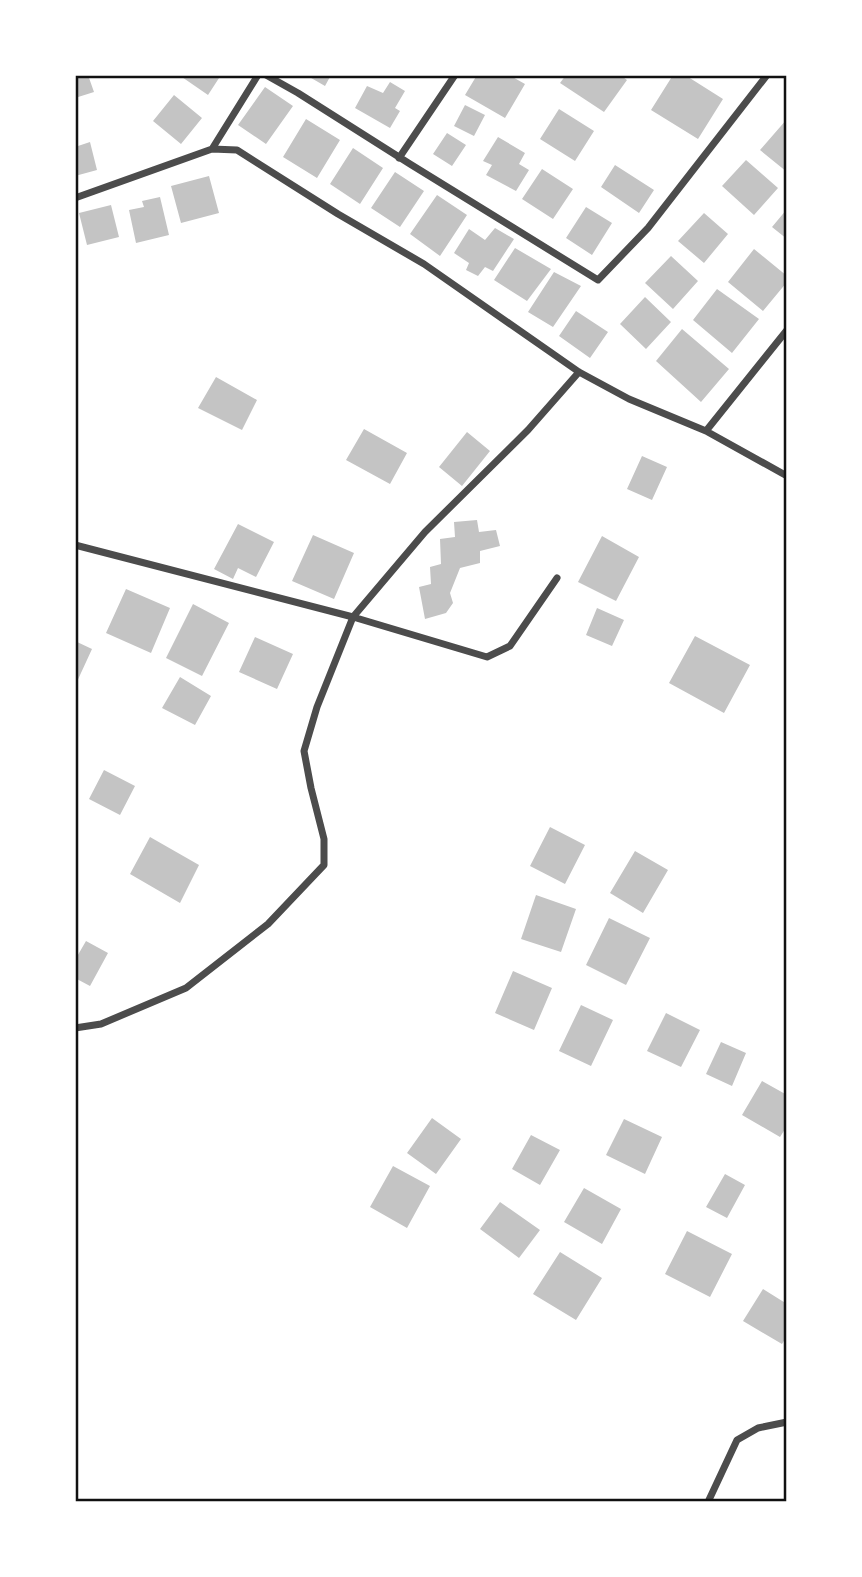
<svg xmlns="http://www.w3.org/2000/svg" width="862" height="1577" font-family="'Playfair Display',serif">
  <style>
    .building { fill: #c4c4c4 }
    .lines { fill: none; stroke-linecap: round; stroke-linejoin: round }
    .minor { stroke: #4c4c4c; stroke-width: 7 }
    .neatline { fill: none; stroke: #111; stroke-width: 2.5 }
  </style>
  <rect width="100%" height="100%" fill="#fff"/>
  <!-- building -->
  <path class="building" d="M 75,75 L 88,75 L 94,92 L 75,98 Z
    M 179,75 L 221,75 L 208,95 Z
    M 306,75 L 331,75 L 325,86 Z
    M 477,75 L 509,75 L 525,84 L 505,118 L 465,95 Z
    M 566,75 L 620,75 L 627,80 L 604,112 L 560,83 Z
    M 673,75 L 685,75 L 723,99 L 698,139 L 651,110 Z
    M 390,82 L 405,91 L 395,108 L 400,111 L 390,128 L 355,108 L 367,86 L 383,93 Z
    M 265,87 L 293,106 L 266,144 L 238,125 Z
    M 174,95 L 202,118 L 181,144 L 153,121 Z
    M 465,105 L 485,115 L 474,136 L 454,126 Z
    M 559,109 L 594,131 L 575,161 L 540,139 Z
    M 306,119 L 340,140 L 317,178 L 283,157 Z
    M 787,119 L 787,172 L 760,150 Z
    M 447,133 L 466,145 L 452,166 L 433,154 Z
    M 498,137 L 525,153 L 519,164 L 529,170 L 516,191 L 486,175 L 492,165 L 483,161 Z
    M 75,139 L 78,146 L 90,142 L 97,170 L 75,176 Z
    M 353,148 L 383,168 L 360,204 L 330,184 Z
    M 746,160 L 778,188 L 754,215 L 722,186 Z
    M 615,165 L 654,190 L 639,213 L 601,187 Z
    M 542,169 L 573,189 L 553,219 L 522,199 Z
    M 395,172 L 424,191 L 400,227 L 371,208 Z
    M 209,176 L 219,213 L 181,223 L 171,186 Z
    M 437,195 L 467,215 L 440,256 L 410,234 Z
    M 160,197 L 169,235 L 136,243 L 129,210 L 144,207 L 142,201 Z
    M 111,205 L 119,237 L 87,245 L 79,213 Z
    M 586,207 L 612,223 L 592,255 L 566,238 Z
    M 787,209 L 787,239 L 772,227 Z
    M 704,213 L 728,234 L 704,263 L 678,241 Z
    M 495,228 L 514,239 L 493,271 L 485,267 L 478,276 L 466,270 L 469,263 L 454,253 L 469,229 L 485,240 Z
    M 515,248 L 551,269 L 527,301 L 494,280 Z
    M 754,249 L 787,276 L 787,282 L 763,311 L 728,282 Z
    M 671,256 L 698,281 L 673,309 L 645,283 Z
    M 554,272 L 581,286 L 553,327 L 528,312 Z
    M 717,289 L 759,319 L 732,353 L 693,320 Z
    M 645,297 L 671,322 L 646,349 L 620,324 Z
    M 576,311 L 608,332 L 590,358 L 559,336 Z
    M 682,329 L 729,369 L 701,402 L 656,361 Z
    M 216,377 L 257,400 L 242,430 L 198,408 Z
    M 364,429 L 407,453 L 390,484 L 346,460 Z
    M 467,432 L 490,451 L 462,486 L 439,467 Z
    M 642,456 L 667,467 L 652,500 L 627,489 Z
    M 477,520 L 479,532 L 496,530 L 500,546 L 480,551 L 480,563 L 460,568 L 450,593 L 453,603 L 446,613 L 425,619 L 419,587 L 431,584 L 430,567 L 441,564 L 440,539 L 455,537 L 454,522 Z
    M 238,524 L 274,542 L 256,577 L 238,568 L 233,579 L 214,569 Z
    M 313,535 L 354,553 L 334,599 L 292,581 Z
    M 602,536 L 639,557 L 616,601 L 578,582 Z
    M 126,589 L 170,608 L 151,653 L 106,633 Z
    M 193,604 L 229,623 L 202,676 L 166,658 Z
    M 597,608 L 624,620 L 612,646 L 586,635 Z
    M 695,636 L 750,665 L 724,713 L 669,683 Z
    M 255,637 L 293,654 L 277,689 L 239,672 Z
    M 75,641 L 92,649 L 75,686 Z
    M 180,677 L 211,696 L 195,725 L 162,708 Z
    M 104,770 L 135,786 L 120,815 L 89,799 Z
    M 550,827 L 585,845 L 565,884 L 530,866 Z
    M 150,837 L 199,865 L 180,903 L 130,874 Z
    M 635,851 L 668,870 L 643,913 L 610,893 Z
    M 536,895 L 576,909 L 561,952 L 521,939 Z
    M 609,918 L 650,938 L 626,985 L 586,965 Z
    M 86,941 L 108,953 L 90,986 L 75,978 L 75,960 Z
    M 513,971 L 552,988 L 534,1030 L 495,1013 Z
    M 581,1005 L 613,1020 L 591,1066 L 559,1051 Z
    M 666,1013 L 700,1030 L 681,1067 L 647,1051 Z
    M 721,1042 L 746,1053 L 732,1086 L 706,1074 Z
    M 762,1081 L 787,1095 L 787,1126 L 780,1137 L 742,1115 Z
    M 432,1118 L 461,1139 L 436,1174 L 407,1153 Z
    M 624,1119 L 662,1137 L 645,1174 L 606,1155 Z
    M 531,1135 L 560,1150 L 540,1185 L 512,1169 Z
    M 393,1166 L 430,1186 L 407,1228 L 370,1207 Z
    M 725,1174 L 745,1185 L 727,1218 L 706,1207 Z
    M 584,1188 L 621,1209 L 602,1244 L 564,1222 Z
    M 500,1202 L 540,1230 L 519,1258 L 480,1229 Z
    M 687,1231 L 732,1254 L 710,1297 L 665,1274 Z
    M 560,1252 L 602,1278 L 576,1320 L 533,1294 Z
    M 763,1289 L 787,1304 L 787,1336 L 782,1344 L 743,1321 Z"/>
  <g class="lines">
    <!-- minor -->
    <path class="minor" d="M 266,75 L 298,93 L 410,164 L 598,280 L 648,228 L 767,75
      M 212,149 L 258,75
      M 399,158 L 455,75
      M 75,198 L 212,149 L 237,150 L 338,214 L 424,264 L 579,372 L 629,399 L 706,431
      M 787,330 L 706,431 L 787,476
      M 75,545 L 353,617 L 487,657 L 510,646 L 557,578
      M 75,1028 L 101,1024 L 186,988 L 268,924 L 324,865 L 324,839 L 311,788 L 304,751 L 317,707 L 353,617 L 425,532 L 528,430 L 579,372
      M 708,1502 L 737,1440 L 758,1428 L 787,1422"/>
  </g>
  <!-- border -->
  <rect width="862" height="1577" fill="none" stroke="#ffffff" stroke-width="154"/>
  <rect x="77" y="77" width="708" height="1423" class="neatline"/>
</svg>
